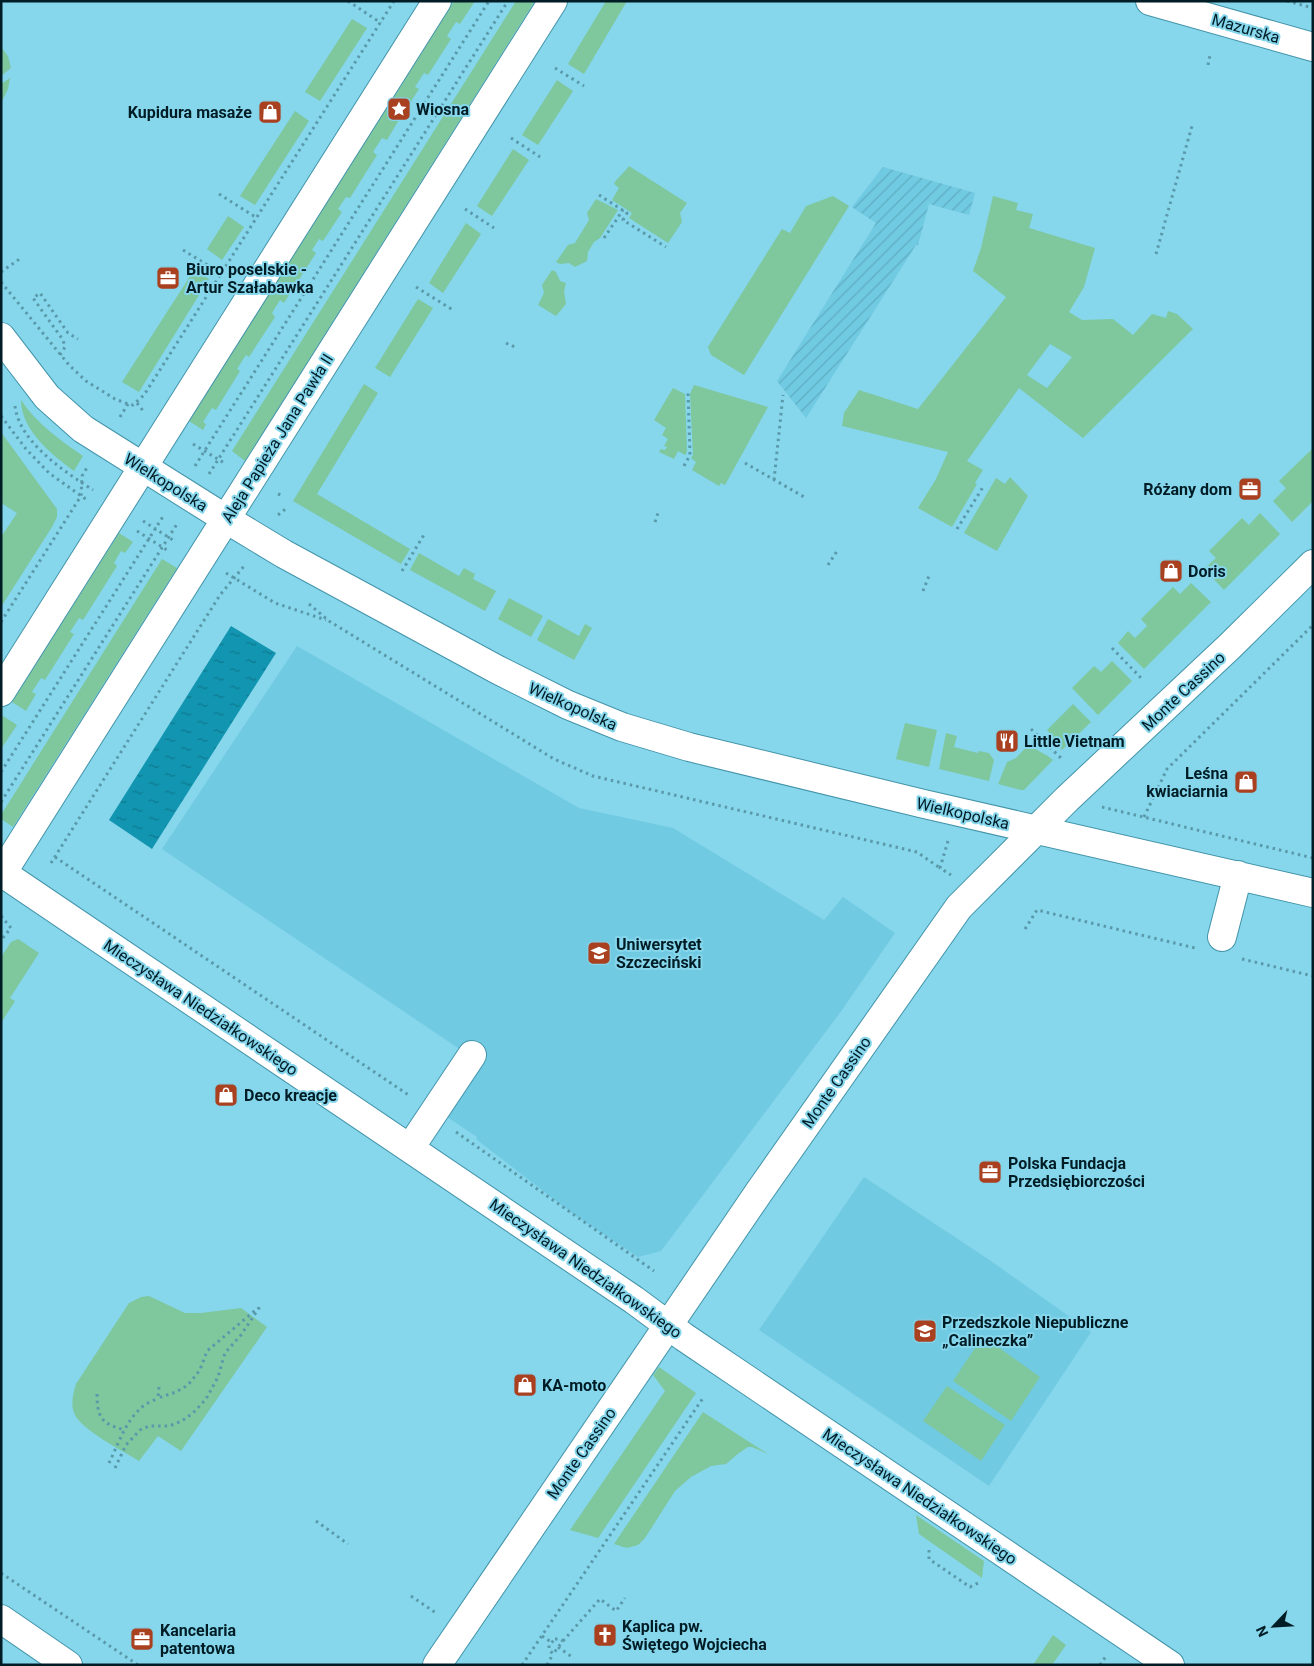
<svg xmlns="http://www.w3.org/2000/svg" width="1314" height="1666" font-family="Roboto,sans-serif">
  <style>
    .built { fill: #70cae2 }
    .industrial { fill: url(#industrial-furrows) }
    .green { fill: #7fc79d; fill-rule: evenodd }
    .water { fill: url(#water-ripples) }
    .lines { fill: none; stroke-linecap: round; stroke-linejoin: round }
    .minor-casing { stroke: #4394a9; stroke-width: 30 }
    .path { stroke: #5a99aa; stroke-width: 3; stroke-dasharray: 2.5 4; stroke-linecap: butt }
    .minor { stroke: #fff; stroke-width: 28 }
    .labels { text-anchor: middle; stroke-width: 4; stroke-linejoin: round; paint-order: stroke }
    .street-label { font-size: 16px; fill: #001d26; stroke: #86d6ec }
    .poi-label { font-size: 16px; font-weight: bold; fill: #001d26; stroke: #86d6ec; text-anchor: start }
  </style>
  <defs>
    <pattern id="industrial-furrows" width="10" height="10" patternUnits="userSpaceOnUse" patternTransform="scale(1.25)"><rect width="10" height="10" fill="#70cae2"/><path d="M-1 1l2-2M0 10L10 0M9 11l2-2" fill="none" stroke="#5fadc2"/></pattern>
    <pattern id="water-ripples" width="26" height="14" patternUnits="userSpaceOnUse" patternTransform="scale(1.25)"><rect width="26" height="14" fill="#1195b0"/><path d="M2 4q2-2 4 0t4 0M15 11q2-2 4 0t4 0" fill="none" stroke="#0e798f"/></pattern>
  </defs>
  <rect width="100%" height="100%" fill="#86d6ec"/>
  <!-- built -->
  <path class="built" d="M 297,646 L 579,808 L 673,828 L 824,920 L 843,897 L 895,933 L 842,1010 L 661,1251 L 638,1257 L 573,1214 L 476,1139 L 477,1137 L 444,1115 L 479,1062 L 162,849 Z
    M 864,1177 L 988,1259 L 1091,1332 L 989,1486 L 759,1330 Z"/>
  <!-- industrial -->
  <path class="industrial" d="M 883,167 L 975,193 L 969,215 L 929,204 L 918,245 L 916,245 L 806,418 L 777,381 L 876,223 L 852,207 Z"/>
  <!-- green -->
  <path class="green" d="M 454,1 L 475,1 L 460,24 L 456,22 L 447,36 L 451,39 L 428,75 L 424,73 L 415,87 L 419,89 L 408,106 L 394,97 Z
    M 516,1 L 535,1 L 245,461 L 232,451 Z
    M 606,1 L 627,1 L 584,74 L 568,64 Z
    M 352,19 L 367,28 L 320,101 L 305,92 Z
    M 1,47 L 8,56 L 11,68 L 1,76 Z
    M 10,78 L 8,89 L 1,103 L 1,84 Z
    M 557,80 L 573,91 L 538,145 L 522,135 Z
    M 386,109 L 400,118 L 387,140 L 382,138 L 373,152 L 377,155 L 350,198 L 346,197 L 338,209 L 342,212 L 323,241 L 319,239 L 312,250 L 316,253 L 284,303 L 280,300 L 272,313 L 275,317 L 249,357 L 246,355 L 237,369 L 240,371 L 216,410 L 212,408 L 203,422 L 206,424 L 203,430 L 189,421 Z
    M 295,111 L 309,121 L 255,205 L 240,196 Z
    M 513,149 L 529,160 L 492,216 L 477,206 Z
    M 629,166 L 687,203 L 680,213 L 682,222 L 668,243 L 629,218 L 632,213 L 612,200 L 619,188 L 614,184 C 616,179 624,173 629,166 Z
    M 833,196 L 849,206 L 744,375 L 711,355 L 708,347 L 782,229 L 790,233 L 806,206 Z
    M 993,196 L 1018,203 L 1016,210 L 1033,214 L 1029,228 L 1095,248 L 1084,287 L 1069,312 L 1082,320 L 1113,319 L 1133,335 L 1152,314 L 1166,318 L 1168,311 L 1177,314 L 1193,329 L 1083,438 L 1019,388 L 967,461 L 983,470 L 975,483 L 977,484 L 952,527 L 918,508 L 936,479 L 948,452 L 842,426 L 844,413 L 859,390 L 918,409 L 1006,297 L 973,271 L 981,248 ZM 1050,344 L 1072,357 L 1047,388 L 1027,375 Z
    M 596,199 L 618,210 L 600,238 L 594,242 L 588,252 L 587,261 L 575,267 L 569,263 L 560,264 L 556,262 L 568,245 L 575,243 L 589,220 L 587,213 Z
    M 228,216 L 244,227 L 222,260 L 207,249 Z
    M 466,223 L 481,234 L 443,293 L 429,283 Z
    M 194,270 L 209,279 L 139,392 L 122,382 Z
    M 552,270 L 556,272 L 560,281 L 566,283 L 564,291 L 566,304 L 556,316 L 538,305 L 544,293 L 542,285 Z
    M 418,299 L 433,308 L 390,377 L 375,368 Z
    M 364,384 L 378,393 L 317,494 L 410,549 L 401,564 L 293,501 Z
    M 694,385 L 768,407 L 725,485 L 721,483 L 719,486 L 692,470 L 696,462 L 691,458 L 693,455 L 690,394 Z
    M 673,388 L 685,394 L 687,452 L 685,455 L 678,451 L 674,459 L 659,452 L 661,449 L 665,450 L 667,447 L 664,446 L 668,439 L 662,435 L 666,428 L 654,420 Z
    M 21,400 C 37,424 60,440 83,456 L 74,471 C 52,455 21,430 21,400 Z
    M 1,432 L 57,509 L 57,517 L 52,527 L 1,607 L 1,537 L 17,513 L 1,503 Z
    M 1313,448 L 1313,501 L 1292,522 L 1273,501 L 1286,488 L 1279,481 Z
    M 1010,477 L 1028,496 L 997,551 L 964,533 L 996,478 L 1005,484 Z
    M 1260,513 L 1280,534 L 1224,590 L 1204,569 L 1216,558 L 1209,551 L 1242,518 L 1249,525 Z
    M 119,533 L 133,542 L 125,553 L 121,551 L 114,563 L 117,566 L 83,620 L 79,618 L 70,632 L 74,634 L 45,680 L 41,678 L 32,692 L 36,694 L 26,711 L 12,702 Z
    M 419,553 L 459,576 L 464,568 L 475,574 L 473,579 L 496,591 L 485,611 L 410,570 Z
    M 162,559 L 177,568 L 13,827 L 1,819 L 1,815 Z
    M 1191,583 L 1211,602 L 1144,669 L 1118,643 L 1128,631 L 1135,638 L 1147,626 L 1141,619 L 1173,587 L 1180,594 Z
    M 509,598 L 543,616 L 531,637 L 498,619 Z
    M 548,619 L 579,636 L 585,624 L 592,628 L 574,660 L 537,640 Z
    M 1112,661 L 1132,681 L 1098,715 L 1072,688 L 1094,666 L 1101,672 Z
    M 1073,704 L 1091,722 L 1062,750 L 1047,730 Z
    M 3,716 L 17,725 L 1,749 L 1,719 Z
    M 905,723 L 937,730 L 929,767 L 896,759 Z
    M 946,733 L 957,736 L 954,747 L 978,753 L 979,751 L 989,753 L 994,760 L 989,781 L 939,769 Z
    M 1030,743 C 1038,753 1046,753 1053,760 L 1024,790 L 1021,790 L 998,784 L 1007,762 L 1016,758 Z
    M 18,939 L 39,953 L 10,998 L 15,1001 L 1,1023 L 1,957 L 11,942 Z
    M 149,1296 L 185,1313 L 201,1313 L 241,1308 L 267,1327 L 181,1451 L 158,1436 L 139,1461 C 123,1451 82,1430 75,1415 C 70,1405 73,1394 76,1384 L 129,1303 L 141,1297 Z
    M 983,1336 L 1040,1377 L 1011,1421 L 953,1381 Z
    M 659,1367 L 696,1393 L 598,1538 L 570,1530 L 665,1391 L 653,1375 Z
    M 947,1386 L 1005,1425 L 981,1461 L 923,1421 Z
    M 703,1412 L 768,1454 L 752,1447 L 748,1447 L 739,1453 L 726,1464 L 711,1466 L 691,1477 L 675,1491 L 645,1538 L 638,1545 L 627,1548 L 614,1544 Z
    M 916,1515 L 984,1561 L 982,1578 L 919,1534 Z
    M 1053,1635 L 1066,1645 L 1052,1665 L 1033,1665 Z"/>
  <!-- water -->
  <path class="water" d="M 231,626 L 276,653 L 152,849 L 109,820 Z"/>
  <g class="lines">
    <!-- minor casing -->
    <g class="minor-casing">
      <path id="minor" d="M 1150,1 L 1313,47
        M 1,337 L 47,397 L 83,429 L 226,519 L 284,554 L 498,670 L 568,705 L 622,727 L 689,747 L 924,804 L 1313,893
        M 1,692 L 437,1
        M 1,872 L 634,1300 L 684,1337 L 1170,1665
        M 1,875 L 553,1
        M 1222,937 L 1238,875
        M 410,1148 L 472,1055
        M 1,1619 L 68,1665
        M 437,1665 L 759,1192 L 959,907 L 1067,799 L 1230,646 L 1313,564"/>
    </g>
    <!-- path -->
    <path class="path" d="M 348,1 L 381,23
      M 1287,1 L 1313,8
      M 1208,65 L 1210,55
      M 555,68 L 584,86
      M 511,138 L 540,157
      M 219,194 L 257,218
      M 599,195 L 627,213 L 623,220 L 666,247
      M 465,209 L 494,228
      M 604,238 L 623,210
      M 183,250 L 222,274
      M 1156,254 L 1192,126
      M 1,272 L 21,258
      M 1,282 L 69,365 L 86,381 L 115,399 L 128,404 L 133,405 L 144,395 L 394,1
      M 416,287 L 453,310
      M 506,343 L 517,348
      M 60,355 L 65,347 L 63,340 L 33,298 L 40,293 L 68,333 L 78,339
      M 137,403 L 144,412
      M 15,406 C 19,442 65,472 93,490
      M 1,416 L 26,449 L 49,473 L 87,500
      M 120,417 L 128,404
      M 193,444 L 226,464
      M 745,463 L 806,498
      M 195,466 L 489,1
      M 684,466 L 690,455 L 688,392
      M 209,474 L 508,1
      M 774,480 L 783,395
      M 278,494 L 284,496
      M 278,515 L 288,507
      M 143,521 L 176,542
      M 655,522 L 659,510
      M 957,529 L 983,487
      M 137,531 L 170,552
      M 828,565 L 837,551
      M 402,571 L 425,533
      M 226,573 L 275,603 L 326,620
      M 923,591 L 929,576
      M 309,604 L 329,621 L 554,759 L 593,776 L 917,852 L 940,868
      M 1,622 L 81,496 L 82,476 L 88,466
      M 1112,648 L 1143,680
      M 1031,729 L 1063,760
      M 1,772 L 164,515
      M 1,802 L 177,524
      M 1102,807 L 1313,858
      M 1144,817 L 1167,769 L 1313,625
      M 948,841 L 940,868 L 951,875
      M 55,857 L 410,1096
      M 51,863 L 220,595 L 245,565
      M 1,916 L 11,928 L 1,940
      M 1025,929 L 1037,910 L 1195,948
      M 1242,959 L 1313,976
      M 456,1132 L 654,1271
      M 159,1387 L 158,1398 L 176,1392 L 188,1385 L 200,1370 L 207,1351 L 258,1308
      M 97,1394 C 97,1418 102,1424 125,1430
      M 109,1463 C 118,1445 125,1422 141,1408 C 146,1403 153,1401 158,1398
      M 115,1468 L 126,1445 L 140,1430 L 149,1426 L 169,1426 L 182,1421 L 193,1413 L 206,1399 L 218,1377 L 225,1353 L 241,1335 L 261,1305
      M 316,1521 L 348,1544
      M 929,1550 L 929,1559 L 970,1587 L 978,1583
      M 1,1573 L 138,1665
      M 411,1596 L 436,1613
      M 542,1636 L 551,1642
      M 555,1639 L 560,1639 L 563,1641 L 553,1654 L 549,1649 L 549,1645 Z
      M 563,1641 L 600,1599 L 616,1611 L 625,1598
      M 558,1647 L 572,1657
      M 522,1665 L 703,1398
      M 547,1665 L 553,1654
      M 1100,1665 L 1106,1656"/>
    <!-- minor -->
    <use href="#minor" class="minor"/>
  </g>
  <!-- icons -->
  <defs>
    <g id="sight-square" transform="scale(1.25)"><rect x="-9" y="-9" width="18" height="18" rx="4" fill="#a94121" stroke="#86d6ec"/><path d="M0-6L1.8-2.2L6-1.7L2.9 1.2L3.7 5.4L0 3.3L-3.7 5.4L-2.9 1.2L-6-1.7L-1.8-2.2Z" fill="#fff"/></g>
    <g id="shop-square" transform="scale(1.25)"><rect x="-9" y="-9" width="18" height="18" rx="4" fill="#a94121" stroke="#86d6ec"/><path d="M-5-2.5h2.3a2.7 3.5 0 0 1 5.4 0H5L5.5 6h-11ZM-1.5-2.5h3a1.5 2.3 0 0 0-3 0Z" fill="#fff"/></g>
    <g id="office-square" transform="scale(1.25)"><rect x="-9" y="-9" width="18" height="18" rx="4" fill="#a94121" stroke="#86d6ec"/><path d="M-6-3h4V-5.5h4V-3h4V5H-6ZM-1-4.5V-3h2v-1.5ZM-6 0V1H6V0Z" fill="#fff"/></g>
    <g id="restaurant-square" transform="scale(1.25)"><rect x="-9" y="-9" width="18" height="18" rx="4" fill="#a94121" stroke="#86d6ec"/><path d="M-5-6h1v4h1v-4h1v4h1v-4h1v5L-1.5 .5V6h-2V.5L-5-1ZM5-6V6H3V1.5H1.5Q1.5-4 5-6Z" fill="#fff"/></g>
    <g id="university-square" transform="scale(1.25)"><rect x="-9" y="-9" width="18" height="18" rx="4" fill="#a94121" stroke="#86d6ec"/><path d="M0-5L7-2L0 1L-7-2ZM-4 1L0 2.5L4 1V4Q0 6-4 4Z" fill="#fff"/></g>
    <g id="school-square" transform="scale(1.25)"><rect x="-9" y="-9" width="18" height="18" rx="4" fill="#a94121" stroke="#86d6ec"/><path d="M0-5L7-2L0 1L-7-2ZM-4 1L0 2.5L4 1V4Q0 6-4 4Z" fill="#fff"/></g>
    <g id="church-square" transform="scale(1.25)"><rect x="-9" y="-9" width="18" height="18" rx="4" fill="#a94121" stroke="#86d6ec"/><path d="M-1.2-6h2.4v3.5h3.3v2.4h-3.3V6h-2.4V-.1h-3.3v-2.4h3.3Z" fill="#fff"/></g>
  </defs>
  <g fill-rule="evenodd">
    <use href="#sight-square" x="399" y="109"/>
    <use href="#shop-square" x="270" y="112"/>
    <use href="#office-square" x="168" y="278"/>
    <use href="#office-square" x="1250" y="489"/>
    <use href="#shop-square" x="1171" y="571"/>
    <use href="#restaurant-square" x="1007" y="741"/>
    <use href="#shop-square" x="1246" y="782"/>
    <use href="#university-square" x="599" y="953"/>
    <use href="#shop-square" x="226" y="1095"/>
    <use href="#office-square" x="990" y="1172"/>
    <use href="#school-square" x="925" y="1331"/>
    <use href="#shop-square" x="525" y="1385"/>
    <use href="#church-square" x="605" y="1635"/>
    <use href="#office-square" x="142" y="1639"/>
  </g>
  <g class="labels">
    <!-- street labels -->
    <g class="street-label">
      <text transform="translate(1246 28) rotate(16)" y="6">Mazurska</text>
      <text transform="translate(277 438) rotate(-58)" y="6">Aleja Papieża Jana Pawła II</text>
      <text transform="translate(166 482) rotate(32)" y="6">Wielkopolska</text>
      <text transform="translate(1183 691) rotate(-43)" y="6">Monte Cassino</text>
      <text transform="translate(573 706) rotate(24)" y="6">Wielkopolska</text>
      <text transform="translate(963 813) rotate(13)" y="6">Wielkopolska</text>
      <text transform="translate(201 1007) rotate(34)" y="6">Mieczysława Niedziałkowskiego</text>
      <text transform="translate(836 1082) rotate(-55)" y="6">Monte Cassino</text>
      <text transform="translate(586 1268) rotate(35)" y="6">Mieczysława Niedziałkowskiego</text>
      <text transform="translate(581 1453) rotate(-55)" y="6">Monte Cassino</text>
      <text transform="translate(920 1496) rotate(34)" y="6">Mieczysława Niedziałkowskiego</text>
    </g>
    <!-- poi labels -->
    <g class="poi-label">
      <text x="416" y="115">Wiosna</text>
      <text x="252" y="118" text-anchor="end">Kupidura masaże</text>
      <text x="186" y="275">Biuro poselskie -<tspan x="186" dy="18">Artur Szałabawka</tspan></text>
      <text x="1232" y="495" text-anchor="end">Różany dom</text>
      <text x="1188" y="577">Doris</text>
      <text x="1024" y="747">Little Vietnam</text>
      <text x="1228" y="779" text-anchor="end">Leśna<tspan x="1228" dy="18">kwiaciarnia</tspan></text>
      <text x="616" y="950">Uniwersytet<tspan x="616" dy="18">Szczeciński</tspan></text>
      <text x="244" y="1101">Deco kreacje</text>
      <text x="1008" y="1169">Polska Fundacja<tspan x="1008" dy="18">Przedsiębiorczości</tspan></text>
      <text x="942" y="1328">Przedszkole Niepubliczne<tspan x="942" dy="18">„Calineczka”</tspan></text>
      <text x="542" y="1391">KA-moto</text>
      <text x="622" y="1632">Kaplica pw.<tspan x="622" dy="18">Świętego Wojciecha</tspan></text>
      <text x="160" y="1636">Kancelaria<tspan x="160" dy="18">patentowa</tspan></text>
    </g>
  </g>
  <!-- border -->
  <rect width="1314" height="1666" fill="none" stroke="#001d26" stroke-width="5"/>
  <!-- north arrow -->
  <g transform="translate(1274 1626) rotate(245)" stroke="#86d6ec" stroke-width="4" paint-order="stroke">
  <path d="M0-4L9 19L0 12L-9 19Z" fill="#001d26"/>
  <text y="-8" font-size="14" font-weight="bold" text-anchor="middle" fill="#001d26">N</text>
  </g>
</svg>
